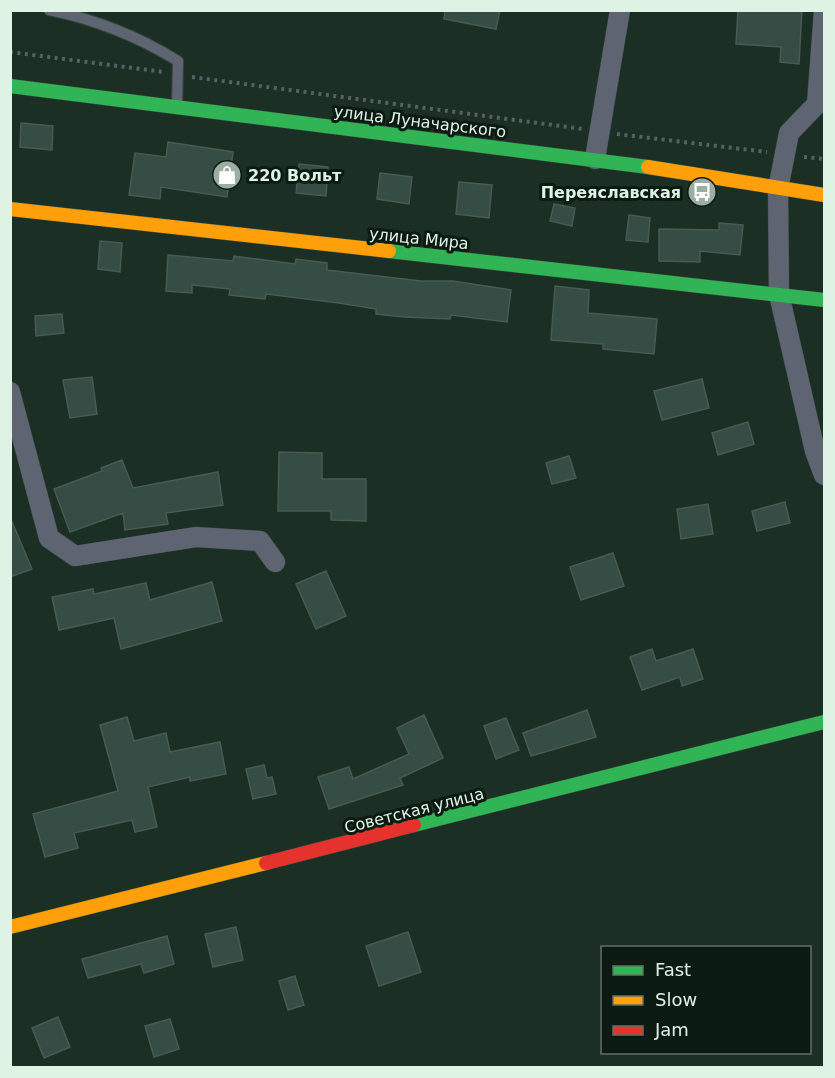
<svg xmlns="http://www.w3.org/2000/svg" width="835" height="1078" font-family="'DejaVu Sans',sans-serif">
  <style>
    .building { fill: #354d45; stroke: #485a53; stroke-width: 1.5 }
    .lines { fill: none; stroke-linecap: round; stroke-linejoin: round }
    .lane-casing { stroke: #38493f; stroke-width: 12 }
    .street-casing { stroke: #38493f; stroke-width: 21 }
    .fast-casing { stroke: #38493f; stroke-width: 15 }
    .slow-casing { stroke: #38493f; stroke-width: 15 }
    .jam-casing { stroke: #38493f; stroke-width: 15 }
    .path { stroke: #586065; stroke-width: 4; stroke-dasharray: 3 4.5; stroke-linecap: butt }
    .lane { stroke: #5e6472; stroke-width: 10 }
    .street { stroke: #5e6472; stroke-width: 20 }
    .fast { stroke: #30b455; stroke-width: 14 }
    .slow { stroke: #ff9f0a; stroke-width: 14 }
    .jam { stroke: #e5322d; stroke-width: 14 }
    .labels { text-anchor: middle; stroke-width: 6; stroke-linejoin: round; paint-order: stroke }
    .street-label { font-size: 16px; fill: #dff3e5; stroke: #0c1b12 }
    .poi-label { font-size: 16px; font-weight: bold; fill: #dff3e5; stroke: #0c1b12; text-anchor: start }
  </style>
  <rect width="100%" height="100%" fill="#1b2f24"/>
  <!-- building -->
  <path class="building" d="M 445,10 L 500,10 L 496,29 L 444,19 Z
    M 738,10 L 802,10 L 799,64 L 780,62 L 781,47 L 736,44 Z
    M 21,123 L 53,126 L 52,150 L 20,147 Z
    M 168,142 L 233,152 L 227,197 L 161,187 L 160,199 L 129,195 L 135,153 L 166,157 Z
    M 299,164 L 328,167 L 326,196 L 296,193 Z
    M 380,173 L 412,177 L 409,204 L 377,199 Z
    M 459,182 L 492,185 L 489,218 L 456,214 Z
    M 554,204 L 575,208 L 572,226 L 550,221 Z
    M 629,215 L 650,218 L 648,242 L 626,240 Z
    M 719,223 L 743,225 L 740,255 L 700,251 L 700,262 L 659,261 L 659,229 L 719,230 Z
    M 100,241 L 122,243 L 120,272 L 98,269 Z
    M 168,255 L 233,261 L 234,256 L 295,264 L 296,259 L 327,263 L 327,270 L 421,281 L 453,281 L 511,290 L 507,322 L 451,315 L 450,319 L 404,317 L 376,314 L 376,309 L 339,303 L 266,294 L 265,299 L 229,295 L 230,289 L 192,285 L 192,293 L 166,291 Z
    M 555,286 L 589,290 L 588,313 L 657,319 L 654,354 L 603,349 L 603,344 L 551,340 Z
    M 62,314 L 64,333 L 36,336 L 35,316 Z
    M 92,377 L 97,414 L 70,418 L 63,380 Z
    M 702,379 L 709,408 L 662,420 L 654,391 Z
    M 748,422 L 754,444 L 718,455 L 712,433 Z
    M 279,452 L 322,453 L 322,479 L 366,479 L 366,521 L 331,520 L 331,511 L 278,511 Z
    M 569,456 L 576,478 L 552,484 L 546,463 Z
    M 122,460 L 133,488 L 218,472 L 223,505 L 166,513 L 168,524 L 125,530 L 123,513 L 70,532 L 54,489 L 102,471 L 101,468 Z
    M 785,502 L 790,523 L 757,531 L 752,511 Z
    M 708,504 L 713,534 L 681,539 L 677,509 Z
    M 10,517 L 32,569 L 10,577 Z
    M 613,553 L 624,586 L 581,600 L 570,567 Z
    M 326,571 L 346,616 L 316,629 L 296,584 Z
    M 212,582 L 222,621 L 121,649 L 114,618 L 59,630 L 52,597 L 93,589 L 94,594 L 146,583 L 150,600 Z
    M 652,649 L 656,661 L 693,649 L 703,679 L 682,686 L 680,677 L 642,690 L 630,657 Z
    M 587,710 L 596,737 L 531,756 L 523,733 Z
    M 424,715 L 443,758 L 400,778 L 403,785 L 329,809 L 318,777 L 349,767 L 353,779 L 409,754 L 397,728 Z
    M 127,717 L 134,741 L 166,733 L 170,752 L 220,742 L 226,774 L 190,781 L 190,777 L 148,787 L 157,827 L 135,832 L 132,820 L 74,833 L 78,848 L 45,857 L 33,814 L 118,791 L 100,725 Z
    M 506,718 L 519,750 L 496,759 L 484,726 Z
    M 264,765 L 267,778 L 272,777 L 276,794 L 253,799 L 246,769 Z
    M 236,927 L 243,960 L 213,967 L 205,934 Z
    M 408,932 L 421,972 L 379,986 L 366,946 Z
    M 167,936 L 174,964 L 144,973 L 141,964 L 88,978 L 82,959 Z
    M 295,976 L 304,1005 L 288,1010 L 279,981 Z
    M 58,1017 L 70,1047 L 44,1058 L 32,1028 Z
    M 170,1019 L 179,1049 L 154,1057 L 145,1026 Z"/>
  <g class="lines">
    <!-- lane casing -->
    <g class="lane-casing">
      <path id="lane" d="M 49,10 C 94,19 139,37 178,61 L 177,107"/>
    </g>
    <!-- street casing -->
    <g class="street-casing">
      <path id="street" d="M 824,10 L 817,104 L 789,133 L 778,189 L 779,294 L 815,451 L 824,475
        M 595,159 L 620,10
        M 10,392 L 49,538 L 75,556 L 196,537 L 260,541 L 275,562"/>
    </g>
    <!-- fast casing -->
    <g class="fast-casing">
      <path id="fast" d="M 10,86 L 648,167
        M 389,251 L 824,300
        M 414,825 L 824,722"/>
    </g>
    <!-- slow casing -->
    <g class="slow-casing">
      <path id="slow" d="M 648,167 L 824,195
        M 10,209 L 389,251
        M 10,927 L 266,863"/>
    </g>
    <!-- jam casing -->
    <g class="jam-casing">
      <path id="jam" d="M 266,863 L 414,825"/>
    </g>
    <!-- path -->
    <path class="path" d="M 10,52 L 164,72
      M 192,77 L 583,129
      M 617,134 L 767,152
      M 804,157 L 824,159"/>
    <!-- lane -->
    <use href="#lane" class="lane"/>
    <!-- street -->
    <use href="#street" class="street"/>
    <!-- fast -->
    <use href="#fast" class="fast"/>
    <!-- slow -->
    <use href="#slow" class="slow"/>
    <!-- jam -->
    <use href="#jam" class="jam"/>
  </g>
  <!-- icons -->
  <defs>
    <g id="shop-disc" transform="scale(1.5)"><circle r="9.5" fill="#9aaea1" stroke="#0c1b12"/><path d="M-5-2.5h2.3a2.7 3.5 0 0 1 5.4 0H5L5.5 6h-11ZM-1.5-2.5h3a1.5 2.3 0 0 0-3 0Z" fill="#fff"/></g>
    <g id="bus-disc" transform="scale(1.5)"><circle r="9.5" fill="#9aaea1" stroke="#0c1b12"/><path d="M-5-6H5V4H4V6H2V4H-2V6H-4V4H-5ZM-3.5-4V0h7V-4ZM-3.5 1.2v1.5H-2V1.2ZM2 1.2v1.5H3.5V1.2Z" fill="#fff"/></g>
  </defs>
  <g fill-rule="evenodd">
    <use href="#shop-disc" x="227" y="175"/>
    <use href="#bus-disc" x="702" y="192"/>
  </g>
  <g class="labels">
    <!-- street labels -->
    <g class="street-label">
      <text transform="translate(420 121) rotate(7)" y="6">улица Луначарского</text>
      <text transform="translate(419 238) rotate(6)" y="6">улица Мира</text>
      <text transform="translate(414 810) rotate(-14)" y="6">Советская улица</text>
    </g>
    <!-- poi labels -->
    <g class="poi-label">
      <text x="248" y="181">220 Вольт</text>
      <text x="681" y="198" text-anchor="end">Переяславская</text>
    </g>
  </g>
  <!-- border -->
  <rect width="835" height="1078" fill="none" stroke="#dff3e5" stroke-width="24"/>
  <!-- legend -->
  <rect x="601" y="946" width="210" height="108" fill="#0c1b12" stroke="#607166" stroke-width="1.5"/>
  <rect x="613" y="966" width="30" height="9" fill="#30b455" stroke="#607166" stroke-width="1.5"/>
  <text x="655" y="976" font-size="18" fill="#dff3e5">Fast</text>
  <rect x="613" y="996" width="30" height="9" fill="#ff9f0a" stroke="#607166" stroke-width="1.5"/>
  <text x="655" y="1006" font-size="18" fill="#dff3e5">Slow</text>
  <rect x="613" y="1026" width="30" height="9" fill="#e5322d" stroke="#607166" stroke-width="1.5"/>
  <text x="655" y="1036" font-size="18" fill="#dff3e5">Jam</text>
</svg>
